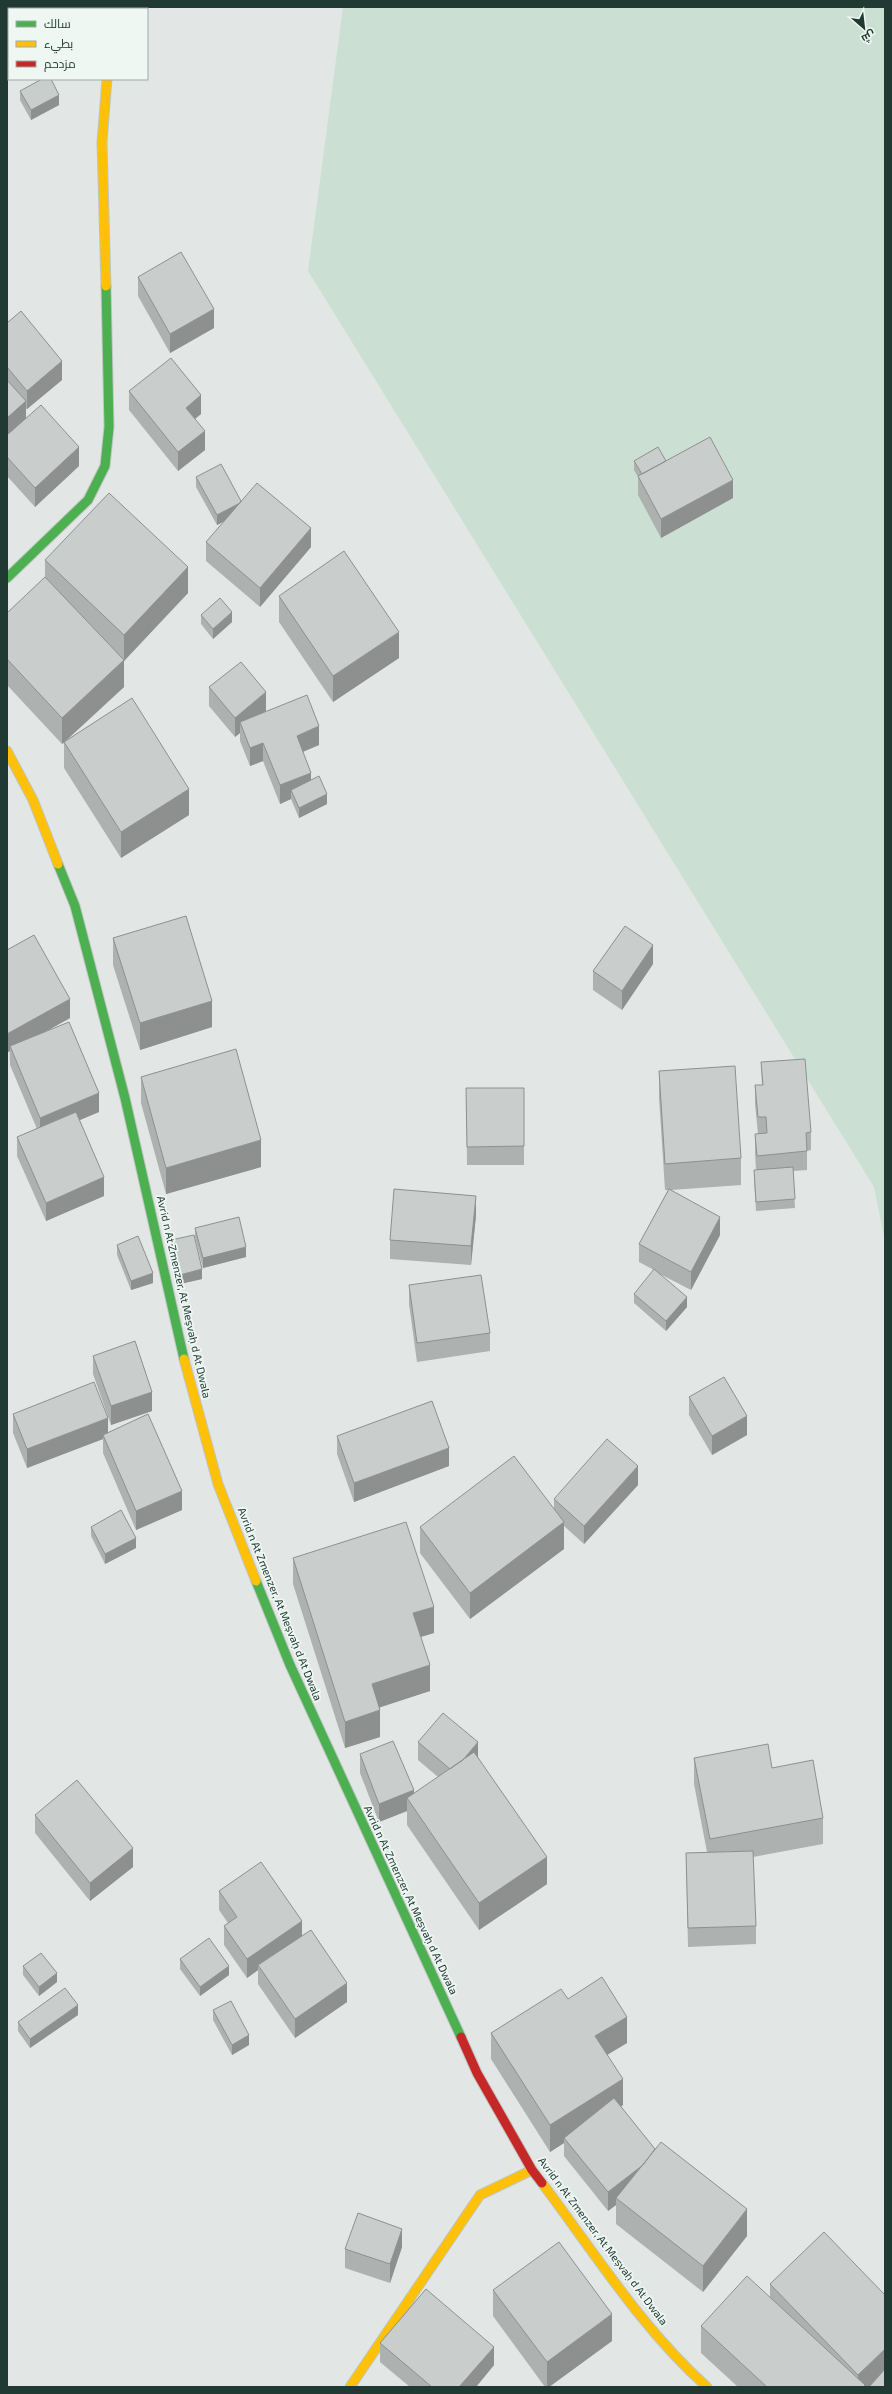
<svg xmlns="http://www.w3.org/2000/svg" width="892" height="2394" font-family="'Exo 2',Cairo,sans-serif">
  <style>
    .green { fill: #cbe0d2 }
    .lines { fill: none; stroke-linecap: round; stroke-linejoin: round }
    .street-casing { stroke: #bfc4c2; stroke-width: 24 }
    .fast-casing { stroke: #bec5c2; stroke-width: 11 }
    .slow-casing { stroke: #bec5c2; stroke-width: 11 }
    .jam-casing { stroke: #bec5c2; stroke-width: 11 }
    .street { stroke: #fbfbfb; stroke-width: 22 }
    .fast { stroke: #4caf50; stroke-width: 9 }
    .slow { stroke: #ffc107; stroke-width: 9 }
    .jam { stroke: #c62828; stroke-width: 9 }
    .wall { fill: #adb1af }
    .shaded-wall { fill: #8d908f }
    .building { fill: #c9cecc; stroke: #8d908f }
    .labels { text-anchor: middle; stroke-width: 3.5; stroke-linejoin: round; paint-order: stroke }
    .street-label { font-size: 11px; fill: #213933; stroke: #eff7f3 }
  </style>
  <rect width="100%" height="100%" fill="#e2e7e5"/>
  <!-- green -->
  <path class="green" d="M 343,7 L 885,7 L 885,1242 L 874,1187 L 308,271 Z"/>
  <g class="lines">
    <!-- street casing -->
    <g class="street-casing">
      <path id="street" d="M 113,9 L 113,7"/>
    </g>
    <!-- fast casing -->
    <g class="fast-casing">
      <path id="fast" d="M 7,578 L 88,500 L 105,466 L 109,427 L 106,286
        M 58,864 L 75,906 L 125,1098 L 184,1359
        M 256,1581 L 290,1665 L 461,2037"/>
    </g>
    <!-- slow casing -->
    <g class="slow-casing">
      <path id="slow" d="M 106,286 L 102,142 L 107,79
        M 7,751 L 33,800 L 58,864
        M 184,1359 L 218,1484 L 256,1581
        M 542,2183 C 594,2252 642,2329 707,2387
        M 350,2387 L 480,2195 L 532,2170"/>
    </g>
    <!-- jam casing -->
    <g class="jam-casing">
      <path id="jam" d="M 461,2037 L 477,2073 L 532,2170 L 542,2183"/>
    </g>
    <!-- street -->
    <use href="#street" class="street"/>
    <!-- fast -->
    <use href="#fast" class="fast"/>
    <!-- slow -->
    <use href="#slow" class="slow"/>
    <!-- jam -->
    <use href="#jam" class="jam"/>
  </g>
  <!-- wall -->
  <path class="wall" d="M 20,91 L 59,105 L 31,120 L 20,100 Z
    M 138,277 L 214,328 L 170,353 L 138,296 Z
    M 7,323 L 62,380 L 27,409 L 26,409 L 26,418 L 79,466 L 35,507 L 7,476 Z
    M 129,391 L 201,414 L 195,419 L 205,450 L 178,471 L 129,410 Z
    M 634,461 L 666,461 L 733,498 L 661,538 L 638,495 L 638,477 L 634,470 Z
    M 196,477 L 241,501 L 311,547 L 260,607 L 206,561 L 206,542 L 225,521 L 217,525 L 196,487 Z
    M 45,560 L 188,593 L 124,661 L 124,687 L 67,740 L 189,815 L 121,858 L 64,768 L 64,743 L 62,744 L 7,685 L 7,613 L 45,577 Z
    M 279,596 L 399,658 L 333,702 L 279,622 Z
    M 201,615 L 232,622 L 213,639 L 201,624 Z
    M 209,687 L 266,711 L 265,712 L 319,745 L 303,752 L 311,780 L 327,804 L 299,818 L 291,799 L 280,804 L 263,761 L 250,766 L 240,741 L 240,733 L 235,737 L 209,706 Z
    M 113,938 L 212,1027 L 140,1050 L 113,965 Z
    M 7,950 L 70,1018 L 45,1032 L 99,1112 L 79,1120 L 104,1196 L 46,1221 L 17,1156 L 17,1137 L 37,1129 L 10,1065 Z
    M 653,964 L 622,1010 L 593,990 L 593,971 Z
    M 761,1062 L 811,1132 L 811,1150 L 807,1151 L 807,1170 L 793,1171 L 795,1208 L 756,1211 L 754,1179 L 754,1170 L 756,1170 L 755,1153 L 755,1134 L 758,1134 L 755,1104 L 755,1085 L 762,1085 Z
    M 659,1071 L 741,1158 L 741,1185 L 671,1190 L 720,1235 L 691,1290 L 658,1273 L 687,1307 L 666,1331 L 634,1303 L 634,1294 L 654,1270 L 639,1262 L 639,1244 L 668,1190 L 665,1190 L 659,1098 Z
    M 141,1077 L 261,1167 L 166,1194 L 141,1103 Z
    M 466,1088 L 524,1088 L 524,1165 L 467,1165 Z
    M 476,1215 L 471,1265 L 390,1259 L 390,1240 Z
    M 195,1228 L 246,1257 L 203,1268 L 195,1237 Z
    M 171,1240 L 202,1279 L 180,1284 L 171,1250 Z
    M 117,1245 L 153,1283 L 131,1290 L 117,1255 Z
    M 409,1285 L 490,1333 L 490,1351 L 417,1362 L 409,1304 Z
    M 93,1356 L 152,1411 L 111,1425 L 93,1374 Z
    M 689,1397 L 747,1435 L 712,1455 L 689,1415 Z
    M 13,1414 L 108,1432 L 182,1510 L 136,1530 L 103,1453 L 103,1439 L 27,1468 L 13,1433 Z
    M 337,1436 L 449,1466 L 354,1502 L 337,1454 Z
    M 638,1485 L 584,1544 L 564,1526 L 564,1549 L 470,1619 L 420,1553 L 420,1527 L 554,1508 L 554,1499 Z
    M 91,1527 L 136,1548 L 105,1564 L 91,1536 Z
    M 293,1558 L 434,1633 L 421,1637 L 430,1691 L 379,1707 L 380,1737 L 345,1748 L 293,1584 Z
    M 418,1742 L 478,1757 L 547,1884 L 479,1930 L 407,1825 L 407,1811 L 379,1822 L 360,1773 L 360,1754 L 414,1794 L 438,1777 L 418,1760 Z
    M 694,1758 L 772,1768 L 823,1818 L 823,1844 L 753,1857 L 756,1926 L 756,1944 L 688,1947 L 686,1853 L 707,1852 L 694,1784 Z
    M 35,1815 L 133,1867 L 90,1901 L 35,1833 Z
    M 219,1891 L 302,1936 L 347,2002 L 295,2038 L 258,1984 L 258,1970 L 247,1978 L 224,1945 L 224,1926 L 228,1923 L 219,1910 Z
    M 180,1959 L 229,1975 L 200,1996 L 180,1969 Z
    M 23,1966 L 57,1982 L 39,1996 L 23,1975 Z
    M 568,1999 L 627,2043 L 607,2055 L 623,2105 L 621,2107 L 655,2149 L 747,2236 L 703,2292 L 616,2224 L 616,2205 L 608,2211 L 564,2156 L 564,2143 L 550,2152 L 491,2059 L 491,2033 Z
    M 213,2010 L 249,2045 L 232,2055 L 213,2020 Z
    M 78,2015 L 30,2048 L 18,2031 L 18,2022 Z
    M 402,2247 L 390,2283 L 345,2268 L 345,2249 Z
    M 770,2284 L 885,2387 L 738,2387 L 701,2353 L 701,2326 L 770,2297 Z
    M 493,2290 L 612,2341 L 549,2387 L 545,2387 L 493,2316 Z
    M 380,2343 L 494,2365 L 476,2387 L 410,2387 L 380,2362 Z"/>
  <!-- shaded-wall -->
  <path class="shaded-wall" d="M 59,95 L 59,105 L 31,120 L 31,110 Z
    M 214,309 L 214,328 L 170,353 L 170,334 Z
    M 62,361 L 62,380 L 27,409 L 27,391 Z
    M 201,395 L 201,414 L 186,426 L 186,408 Z
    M 26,401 L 26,420 L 7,437 L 7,418 Z
    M 205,431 L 205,450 L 178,471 L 178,452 Z
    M 79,447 L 79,466 L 35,507 L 35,488 Z
    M 733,480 L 733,498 L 661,538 L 661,519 Z
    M 242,502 L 242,512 L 217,525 L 217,515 Z
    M 311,528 L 311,547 L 260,607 L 260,588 Z
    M 188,567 L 188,593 L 124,661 L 124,635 Z
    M 232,612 L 232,622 L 213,639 L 213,629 Z
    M 399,632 L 399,658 L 333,702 L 333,676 Z
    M 124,660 L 124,687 L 62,744 L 62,718 Z
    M 266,692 L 266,711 L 243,730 L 240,722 L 240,733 L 235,737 L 235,718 Z
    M 319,726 L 319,745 L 297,754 L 297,736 Z
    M 263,743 L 263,761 L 250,766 L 250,748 Z
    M 311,773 L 311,791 L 291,790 L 291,799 L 280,804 L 280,785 Z
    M 189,789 L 189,815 L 121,858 L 121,832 Z
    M 327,794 L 327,804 L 299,818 L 299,808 Z
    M 653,945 L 653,964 L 622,1010 L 622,991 Z
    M 70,999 L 70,1018 L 12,1050 L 10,1046 L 10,1051 L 7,1053 L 7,1034 Z
    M 212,1001 L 212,1027 L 140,1050 L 140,1023 Z
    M 99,1093 L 99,1112 L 40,1137 L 40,1118 Z
    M 261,1140 L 261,1167 L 166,1194 L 166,1168 Z
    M 104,1177 L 104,1196 L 46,1221 L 46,1203 Z
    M 476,1196 L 476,1215 L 471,1265 L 471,1246 Z
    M 720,1217 L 720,1235 L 691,1290 L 691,1272 Z
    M 246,1247 L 246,1257 L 203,1268 L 203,1258 Z
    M 202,1269 L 202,1279 L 180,1284 L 180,1275 Z
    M 153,1273 L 153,1283 L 131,1290 L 131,1281 Z
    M 687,1297 L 687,1307 L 666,1331 L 666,1321 Z
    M 152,1392 L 152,1411 L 111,1425 L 111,1406 Z
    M 747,1416 L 747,1435 L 712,1455 L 712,1436 Z
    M 108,1418 L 108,1437 L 103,1435 L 103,1439 L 27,1468 L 27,1449 Z
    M 449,1448 L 449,1466 L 354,1502 L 354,1483 Z
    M 638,1466 L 638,1485 L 584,1544 L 584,1526 Z
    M 182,1491 L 182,1510 L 136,1530 L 136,1511 Z
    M 564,1522 L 564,1549 L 470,1619 L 470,1593 Z
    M 136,1538 L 136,1548 L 105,1564 L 105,1554 Z
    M 434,1607 L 434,1633 L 413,1639 L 413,1613 Z
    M 430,1665 L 430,1691 L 372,1710 L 372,1684 Z
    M 380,1710 L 380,1737 L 345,1748 L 345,1722 Z
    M 478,1742 L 478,1761 L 453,1771 Z
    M 414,1790 L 414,1808 L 407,1798 L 407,1811 L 379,1822 L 379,1804 Z
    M 133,1848 L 133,1867 L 90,1901 L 90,1883 Z
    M 547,1857 L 547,1884 L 479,1930 L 479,1903 Z
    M 302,1921 L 302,1940 L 258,1965 L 258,1970 L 247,1978 L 247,1959 Z
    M 229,1966 L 229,1975 L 200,1996 L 200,1987 Z
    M 57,1973 L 57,1982 L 39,1996 L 39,1987 Z
    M 347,1983 L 347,2002 L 295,2038 L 295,2019 Z
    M 78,2005 L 78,2015 L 30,2048 L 30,2039 Z
    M 627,2017 L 627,2043 L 595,2062 L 595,2036 Z
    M 249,2035 L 249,2045 L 232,2055 L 232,2045 Z
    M 623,2079 L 623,2105 L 567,2141 L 564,2138 L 564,2143 L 550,2152 L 550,2125 Z
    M 658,2153 L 616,2198 L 616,2205 L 608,2211 L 608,2192 Z
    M 747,2209 L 747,2236 L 703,2292 L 703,2266 Z
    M 402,2229 L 402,2247 L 390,2283 L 390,2264 Z
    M 612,2314 L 612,2341 L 549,2387 L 547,2387 L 547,2362 Z
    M 494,2347 L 494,2365 L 476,2387 L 459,2387 Z
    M 885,2349 L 885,2375 L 873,2387 L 858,2387 L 858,2375 Z"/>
  <!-- building -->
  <path class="building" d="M 42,79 L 51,79 L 59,95 L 31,110 L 20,91 Z
    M 181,252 L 214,309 L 170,334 L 138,277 Z
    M 21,311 L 62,361 L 27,391 L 7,367 L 7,323 Z
    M 171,358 L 201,395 L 186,408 L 205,431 L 178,452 L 129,391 Z
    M 7,380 L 26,401 L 7,418 Z
    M 41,405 L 79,447 L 35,488 L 7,457 L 7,435 Z
    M 710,437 L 733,480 L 661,519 L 638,476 Z
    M 658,447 L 666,461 L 642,474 L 634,461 Z
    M 221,464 L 241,501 L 240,503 L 217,515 L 196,477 Z
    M 257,483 L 311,528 L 260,588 L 206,542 Z
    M 109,493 L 188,567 L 124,635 L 45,560 Z
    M 344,551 L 399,632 L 333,676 L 279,596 Z
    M 45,577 L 124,660 L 62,718 L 7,659 L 7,613 Z
    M 220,598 L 232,612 L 213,629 L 201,615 Z
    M 241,662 L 266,692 L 235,718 L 209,687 Z
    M 307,695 L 319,726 L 297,736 L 311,773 L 280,785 L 263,743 L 250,748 L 240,722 Z
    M 132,698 L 189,789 L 121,832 L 64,742 Z
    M 319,776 L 327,794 L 299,808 L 291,790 Z
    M 186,916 L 212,1001 L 140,1023 L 113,938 Z
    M 625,926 L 653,945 L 622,991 L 593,971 Z
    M 34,935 L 70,999 L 7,1034 L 7,950 Z
    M 69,1022 L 99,1093 L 40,1118 L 10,1046 Z
    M 236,1049 L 261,1140 L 166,1168 L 141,1077 Z
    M 805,1059 L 811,1132 L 806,1133 L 807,1151 L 757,1156 L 755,1134 L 767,1133 L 766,1117 L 758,1117 L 755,1085 L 763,1085 L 761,1062 Z
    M 735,1066 L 741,1158 L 665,1164 L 659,1071 Z
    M 466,1088 L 524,1088 L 524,1146 L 467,1147 Z
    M 76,1112 L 104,1177 L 46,1203 L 17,1137 Z
    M 793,1167 L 795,1199 L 756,1202 L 754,1170 Z
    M 394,1189 L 476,1196 L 471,1246 L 390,1240 Z
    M 669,1189 L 720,1217 L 691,1272 L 639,1244 Z
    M 239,1217 L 246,1247 L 203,1258 L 195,1228 Z
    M 194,1235 L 202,1269 L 180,1275 L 171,1240 Z
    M 138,1236 L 153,1273 L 131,1281 L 117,1245 Z
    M 654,1269 L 687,1297 L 666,1321 L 634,1294 Z
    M 481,1275 L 490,1333 L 417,1343 L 409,1285 Z
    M 135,1341 L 152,1392 L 111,1406 L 93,1356 Z
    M 724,1377 L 747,1416 L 712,1436 L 689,1397 Z
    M 94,1382 L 108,1418 L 27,1449 L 13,1414 Z
    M 432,1401 L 449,1448 L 354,1483 L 337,1436 Z
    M 148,1414 L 182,1491 L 136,1511 L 103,1435 Z
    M 607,1439 L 638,1466 L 584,1526 L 554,1499 Z
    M 514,1456 L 564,1522 L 470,1593 L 420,1527 Z
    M 121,1510 L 136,1538 L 105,1554 L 91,1527 Z
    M 406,1522 L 434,1607 L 413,1613 L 430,1665 L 372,1684 L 380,1710 L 345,1722 L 293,1558 Z
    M 443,1713 L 478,1742 L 463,1760 L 450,1769 L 418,1742 Z
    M 393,1741 L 414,1790 L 379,1804 L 360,1754 Z
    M 768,1744 L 772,1768 L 813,1760 L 823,1818 L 710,1839 L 694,1758 Z
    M 474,1752 L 547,1857 L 479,1903 L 407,1798 Z
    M 77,1780 L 133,1848 L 90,1883 L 35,1815 Z
    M 753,1851 L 756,1926 L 688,1928 L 686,1853 Z
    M 261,1862 L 302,1921 L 247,1959 L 224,1926 L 237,1917 L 219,1891 Z
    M 311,1930 L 347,1983 L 295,2019 L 258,1965 Z
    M 209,1938 L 229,1966 L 200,1987 L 180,1959 Z
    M 41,1953 L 57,1973 L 39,1987 L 23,1966 Z
    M 602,1977 L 627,2017 L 595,2036 L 623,2079 L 550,2125 L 491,2033 L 561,1989 L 568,1999 Z
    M 65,1988 L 78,2005 L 30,2039 L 18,2022 Z
    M 231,2001 L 249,2035 L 232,2045 L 213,2010 Z
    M 614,2098 L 655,2149 L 643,2165 L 608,2192 L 564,2138 Z
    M 661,2142 L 747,2209 L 703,2266 L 616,2198 Z
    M 358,2213 L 402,2229 L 390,2264 L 345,2249 Z
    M 824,2232 L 885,2295 L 885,2349 L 858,2375 L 770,2284 Z
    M 559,2242 L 612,2314 L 547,2362 L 493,2290 Z
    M 747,2276 L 865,2385 L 863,2387 L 767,2387 L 701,2326 Z
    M 426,2289 L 494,2347 L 459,2387 L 432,2387 L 380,2343 Z
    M 885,2369 L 885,2387 L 869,2387 Z"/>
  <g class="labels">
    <!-- street labels -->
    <g class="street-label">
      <text transform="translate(184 1297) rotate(77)" y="4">Avrid n At Zmenzer, At Meṣvaḥ d At Dwala</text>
      <text transform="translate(280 1604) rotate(68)" y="4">Avrid n At Zmenzer, At Meṣvaḥ d At Dwala</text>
      <text transform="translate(411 1900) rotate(65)" y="4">Avrid n At Zmenzer, At Meṣvaḥ d At Dwala</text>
      <text transform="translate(603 2241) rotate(53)" y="4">Avrid n At Zmenzer, At Meṣvaḥ d At Dwala</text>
    </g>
  </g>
  <!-- border -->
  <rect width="892" height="2394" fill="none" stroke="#213933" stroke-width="16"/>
  <!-- legend -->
  <rect x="8" y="8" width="140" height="72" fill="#eff7f3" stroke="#9daba6"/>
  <rect x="16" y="21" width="20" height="6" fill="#4caf50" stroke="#9daba6"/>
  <text x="44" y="28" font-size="12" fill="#213933">سالك</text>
  <rect x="16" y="41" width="20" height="6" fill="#ffc107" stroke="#9daba6"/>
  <text x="44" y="48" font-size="12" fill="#213933">بطيء</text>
  <rect x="16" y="61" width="20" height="6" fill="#c62828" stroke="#9daba6"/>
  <text x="44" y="68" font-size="12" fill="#213933">مزدحم</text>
  <!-- north arrow -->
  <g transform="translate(864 28) rotate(152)" stroke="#eff7f3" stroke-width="3" paint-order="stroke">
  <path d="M0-3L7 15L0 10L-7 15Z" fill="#213933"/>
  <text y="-6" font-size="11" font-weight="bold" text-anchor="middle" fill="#213933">ش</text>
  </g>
</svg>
